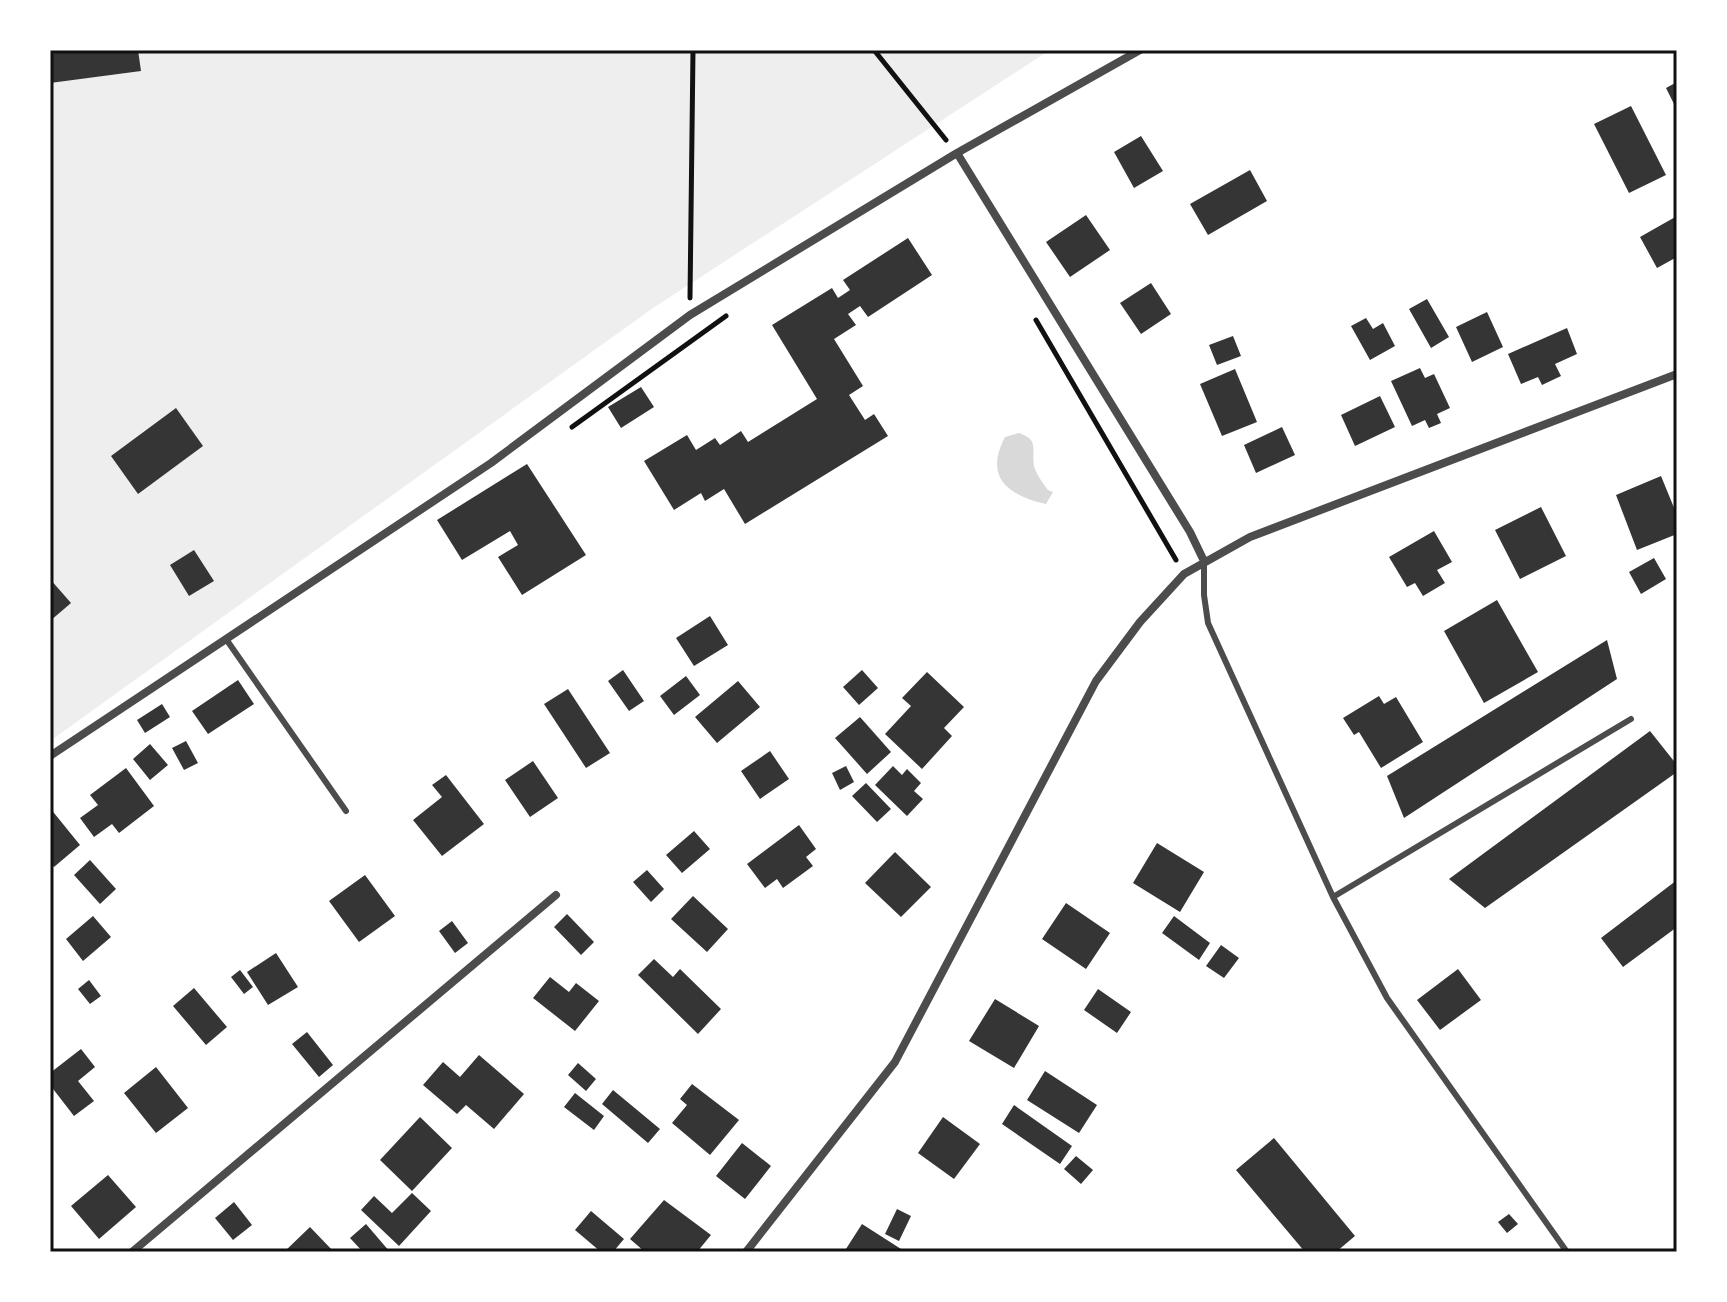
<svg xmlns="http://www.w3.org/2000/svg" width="1727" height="1302" font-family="Inter,sans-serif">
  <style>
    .green { fill: #eee }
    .water { fill: #d9d9d9 }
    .building { fill: #353535 }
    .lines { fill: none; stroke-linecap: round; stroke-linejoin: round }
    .path { stroke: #111; stroke-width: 5 }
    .service { stroke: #4c4c4c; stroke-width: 6 }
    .minor { stroke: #4c4c4c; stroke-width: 8 }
    .neatline { fill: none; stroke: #111; stroke-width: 3 }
  </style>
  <rect width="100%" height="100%" fill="#fff"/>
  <!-- green -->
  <path class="green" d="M 50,50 L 1050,50 L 653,308 L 50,741 Z"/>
  <!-- water -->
  <path class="water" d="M 1019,433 C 1040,440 1031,449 1034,466 C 1036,474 1043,483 1048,490 L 1053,492 L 1046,504 C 1007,495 984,477 1005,437 Z"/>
  <!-- building -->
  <path class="building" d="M 50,50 L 138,50 L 141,71 L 50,83 Z
    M 1677,82 L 1677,110 L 1666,88 Z
    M 1631,106 L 1666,175 L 1629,193 L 1594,124 Z
    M 1141,136 L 1163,171 L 1134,188 L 1114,152 Z
    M 1250,170 L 1267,201 L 1208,235 L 1190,204 Z
    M 1086,215 L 1110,250 L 1070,277 L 1046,242 Z
    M 1677,216 L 1677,257 L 1657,268 L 1640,237 Z
    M 908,238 L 932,275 L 868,317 L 860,306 L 848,314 L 856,325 L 834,339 L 863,386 L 849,395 L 865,420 L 874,414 L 888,436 L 745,524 L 724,489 L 705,501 L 701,493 L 674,510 L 644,461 L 687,435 L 696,450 L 715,438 L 720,445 L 741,431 L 748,442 L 817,399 L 772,325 L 832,288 L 838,298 L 850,290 L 843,280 Z
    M 1151,283 L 1171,314 L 1141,334 L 1120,303 Z
    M 1427,299 L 1449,337 L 1431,348 L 1409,309 Z
    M 1487,312 L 1503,347 L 1472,362 L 1456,327 Z
    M 1366,318 L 1373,329 L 1383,323 L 1395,346 L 1370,360 L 1351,326 Z
    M 1567,328 L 1577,354 L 1555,364 L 1561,376 L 1542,385 L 1538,377 L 1521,384 L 1508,354 Z
    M 1233,336 L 1241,356 L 1217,365 L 1209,345 Z
    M 1420,368 L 1425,378 L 1434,374 L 1450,408 L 1437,414 L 1441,423 L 1429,428 L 1425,420 L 1412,426 L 1391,381 Z
    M 1235,369 L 1257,422 L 1222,436 L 1200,384 Z
    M 641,387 L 654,407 L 621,428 L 608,407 Z
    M 1380,396 L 1395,427 L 1355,446 L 1341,415 Z
    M 176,408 L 203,446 L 138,494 L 111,456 Z
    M 1282,427 L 1295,455 L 1256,473 L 1244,445 Z
    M 527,464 L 586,555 L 522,595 L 498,557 L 518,545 L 510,531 L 462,560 L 437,520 Z
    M 1661,476 L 1677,515 L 1677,534 L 1637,550 L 1616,495 Z
    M 1541,507 L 1566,556 L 1520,579 L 1495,530 Z
    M 1434,531 L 1452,562 L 1437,570 L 1445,583 L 1423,596 L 1415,583 L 1407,587 L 1389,557 Z
    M 194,550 L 214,581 L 189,596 L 170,565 Z
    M 1654,558 L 1666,579 L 1641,594 L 1629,572 Z
    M 50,579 L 71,603 L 50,621 Z
    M 1497,600 L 1538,672 L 1484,703 L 1444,631 Z
    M 710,616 L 728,645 L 694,666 L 676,638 Z
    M 1607,640 L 1617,679 L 1404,818 L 1387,776 Z
    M 623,670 L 644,701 L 629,711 L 608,681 Z
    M 862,670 L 878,688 L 859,705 L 843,687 Z
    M 927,672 L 964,707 L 944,728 L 952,736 L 922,769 L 885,734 L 911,706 L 902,698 Z
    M 686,676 L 700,695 L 674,715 L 660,696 Z
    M 238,680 L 254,704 L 208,734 L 192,711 Z
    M 738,681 L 760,707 L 717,743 L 695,717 Z
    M 568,689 L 610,753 L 586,768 L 544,704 Z
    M 1379,696 L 1384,704 L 1396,697 L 1423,742 L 1381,768 L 1359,732 L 1354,735 L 1343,718 Z
    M 162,704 L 170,717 L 145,733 L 137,720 Z
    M 860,717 L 891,752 L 867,774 L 835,738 Z
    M 1650,731 L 1677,765 L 1677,772 L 1485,908 L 1449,879 Z
    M 186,741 L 198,763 L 184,770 L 172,748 Z
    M 150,744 L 168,765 L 150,780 L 133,759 Z
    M 770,751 L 789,779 L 760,799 L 741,771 Z
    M 533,761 L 558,798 L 530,817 L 505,780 Z
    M 846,766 L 854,782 L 840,790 L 832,773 Z
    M 893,766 L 902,775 L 907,769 L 921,783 L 914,791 L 923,799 L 907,816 L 875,785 Z
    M 126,768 L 154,806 L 119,833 L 112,824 L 94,837 L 80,818 L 98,805 L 90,795 Z
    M 446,775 L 484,824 L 442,856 L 413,820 L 442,797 L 432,785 Z
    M 866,783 L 891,809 L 877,822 L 852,796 Z
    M 50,808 L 80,845 L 54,867 L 50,861 Z
    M 799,825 L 816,849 L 806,857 L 813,866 L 783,888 L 777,879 L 765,888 L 747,864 Z
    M 694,831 L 710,849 L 682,873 L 666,855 Z
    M 1157,843 L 1204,872 L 1180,912 L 1133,883 Z
    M 895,852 L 931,887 L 901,917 L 865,883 Z
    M 90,860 L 116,889 L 100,904 L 74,875 Z
    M 647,870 L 664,889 L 651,902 L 633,882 Z
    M 365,875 L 395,916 L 359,942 L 329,901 Z
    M 1677,880 L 1677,927 L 1623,967 L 1601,938 Z
    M 693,896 L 728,929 L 707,952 L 671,919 Z
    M 1066,903 L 1110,933 L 1086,969 L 1042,939 Z
    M 567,914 L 594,942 L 581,955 L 554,927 Z
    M 93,916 L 111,937 L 83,961 L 66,939 Z
    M 1174,916 L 1210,943 L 1199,960 L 1162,933 Z
    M 452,921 L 468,943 L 455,953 L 439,931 Z
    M 1221,945 L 1239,958 L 1224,978 L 1206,966 Z
    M 276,953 L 298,987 L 268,1005 L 247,972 Z
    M 654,959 L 673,977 L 680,969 L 721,1009 L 698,1034 L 638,975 Z
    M 1458,969 L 1481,1000 L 1440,1030 L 1417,1000 Z
    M 240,970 L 253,987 L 244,994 L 231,977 Z
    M 550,977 L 569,992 L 576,983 L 599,1001 L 575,1031 L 533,998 Z
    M 89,980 L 101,996 L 90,1004 L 78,989 Z
    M 194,988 L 227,1027 L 206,1045 L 173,1006 Z
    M 1098,989 L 1131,1012 L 1117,1033 L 1084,1010 Z
    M 995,999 L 1039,1026 L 1014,1068 L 969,1041 Z
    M 307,1032 L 333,1065 L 319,1077 L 292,1044 Z
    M 81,1049 L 95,1067 L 78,1081 L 94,1101 L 74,1116 L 50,1085 L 50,1073 Z
    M 479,1055 L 524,1094 L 494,1129 L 466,1105 L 457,1114 L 423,1085 L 443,1062 L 460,1077 Z
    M 578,1063 L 596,1079 L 586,1091 L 568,1075 Z
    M 156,1067 L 188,1108 L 156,1133 L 124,1093 Z
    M 1045,1071 L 1097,1105 L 1079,1133 L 1027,1100 Z
    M 692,1084 L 739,1120 L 710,1155 L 672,1123 L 687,1105 L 680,1099 Z
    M 613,1090 L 660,1129 L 648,1143 L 602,1104 Z
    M 575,1093 L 604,1116 L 594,1130 L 564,1107 Z
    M 1014,1105 L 1072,1146 L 1060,1164 L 1002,1124 Z
    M 420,1117 L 452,1148 L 412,1191 L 380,1160 Z
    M 943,1117 L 980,1144 L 954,1179 L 918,1153 Z
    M 1274,1138 L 1355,1236 L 1336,1252 L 1305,1252 L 1236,1170 Z
    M 742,1143 L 771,1166 L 745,1199 L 716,1176 Z
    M 1076,1156 L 1093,1170 L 1081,1184 L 1064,1169 Z
    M 108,1175 L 136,1207 L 99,1239 L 71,1206 Z
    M 412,1193 L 431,1211 L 399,1246 L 361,1210 L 374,1196 L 392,1213 Z
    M 664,1200 L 711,1235 L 697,1252 L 665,1252 L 661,1249 L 658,1252 L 645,1252 L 630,1239 Z
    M 234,1202 L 252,1225 L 233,1240 L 215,1218 Z
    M 897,1209 L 911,1216 L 899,1241 L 885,1234 Z
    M 591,1211 L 624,1239 L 613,1252 L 601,1252 L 575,1230 Z
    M 1509,1214 L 1518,1224 L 1507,1233 L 1498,1222 Z
    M 366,1224 L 390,1252 L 363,1252 L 350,1238 Z
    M 862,1224 L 901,1249 L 899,1252 L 844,1252 Z
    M 310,1227 L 334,1252 L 284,1252 Z"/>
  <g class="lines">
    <!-- path -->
    <path class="path" d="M 874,50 L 946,140
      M 690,298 L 693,50
      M 1036,320 L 1176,560
      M 572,427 L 726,316"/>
    <!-- service -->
    <path class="service" d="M 1204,562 L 1204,595 L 1208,623 L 1333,897 L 1387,998 L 1567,1252
      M 226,639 L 346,811
      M 1333,897 L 1631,719"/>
    <!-- minor -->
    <path class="minor" d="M 957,153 L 1190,532 L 1204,561
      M 50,756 L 491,463 L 690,315 L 957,153 L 1140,50
      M 132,1252 L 556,895
      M 746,1252 L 895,1062 L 1096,681 L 1140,622 L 1184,574 L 1250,537 L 1677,374"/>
  </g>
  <!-- border -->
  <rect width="1727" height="1302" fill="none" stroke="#ffffff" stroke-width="104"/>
  <rect x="52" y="52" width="1623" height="1198" class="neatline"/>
</svg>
